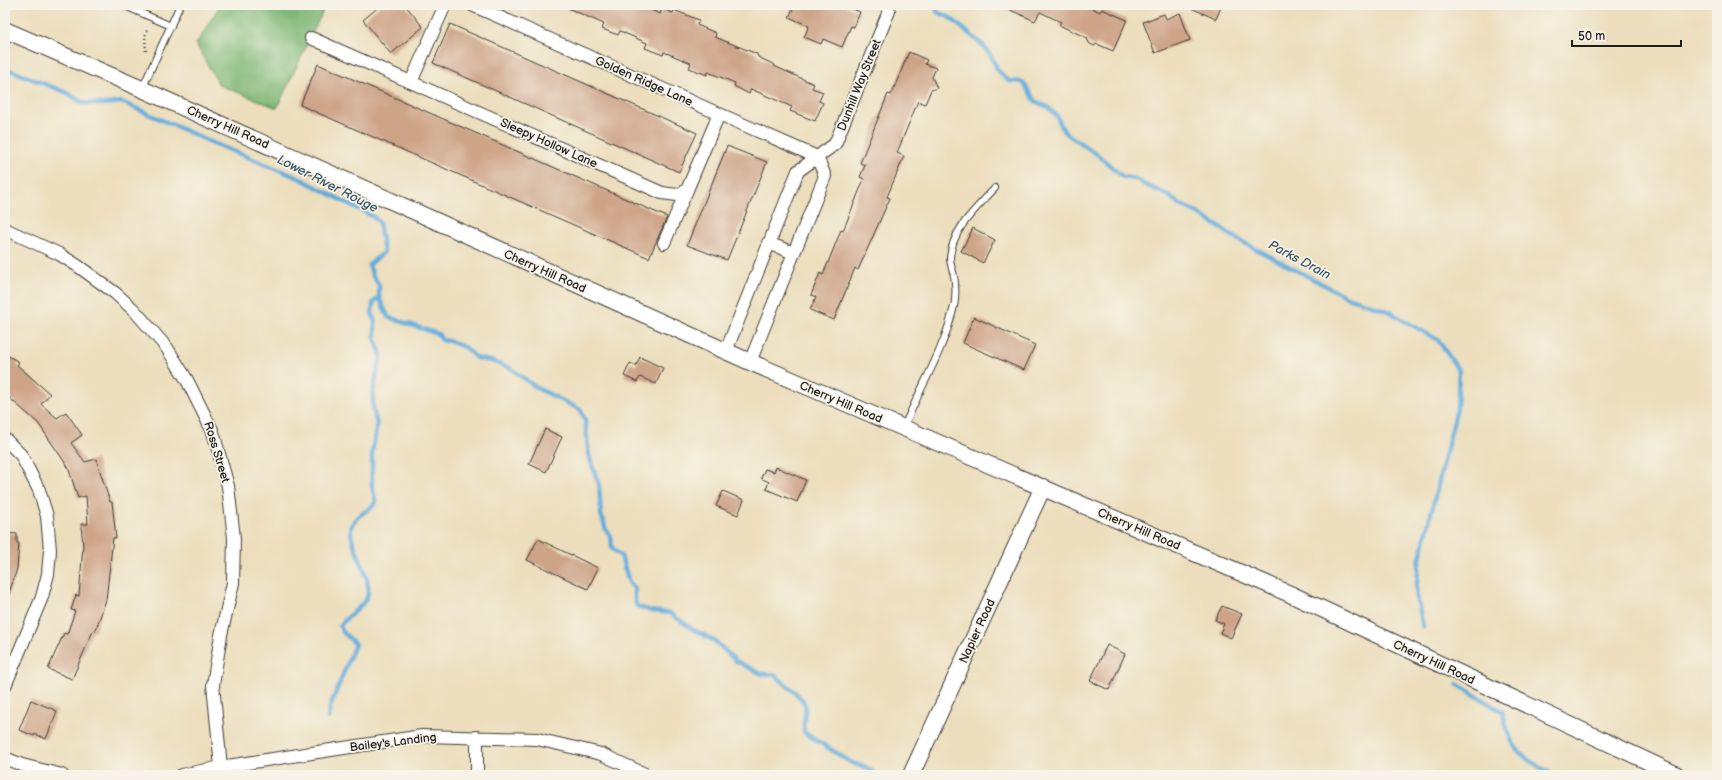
<svg xmlns="http://www.w3.org/2000/svg" width="1722" height="780" font-family="'Balsamiq Sans',sans-serif">
  <style>
    .forest { fill: #7fb774; stroke: #4e6a48 }
    .lines { fill: none; stroke-linecap: round; stroke-linejoin: round }
    .stream { stroke: #64acdb; stroke-width: 4.5 }
    .building { fill: #cea488 }
    .lane-casing { stroke: #3b3934; stroke-width: 8 }
    .street-casing { stroke: #3b3934; stroke-width: 14 }
    .secondary-casing { stroke: #3b3934; stroke-width: 18 }
    .path { stroke: #3b3934; stroke-width: 2.5; stroke-dasharray: 1 3; stroke-linecap: butt }
    .lane { stroke: #fff; stroke-width: 6 }
    .street { stroke: #fff; stroke-width: 12 }
    .secondary { stroke: #fff; stroke-width: 16 }
    .labels { text-anchor: middle; stroke-width: 3.5; stroke-linejoin: round; paint-order: stroke }
    .street-label { font-size: 12px; fill: #1c1c1c; stroke: #f7f3e8 }
    .water-label { font-size: 13px; font-style: italic; fill: #395668; stroke: #f7f3e8 }
  </style>
  <rect width="100%" height="100%" fill="#f7f3e8"/>
  <filter id="ink" filterUnits="userSpaceOnUse"><feTurbulence type="fractalNoise" baseFrequency=".025" numOctaves="2"/><feDisplacementMap in="SourceGraphic" scale="8" xChannelSelector="R" yChannelSelector="G"/><feConvolveMatrix kernelMatrix="1 2 1 2 8 2 1 2 1" color-interpolation-filters="sRGB"/></filter>
  <filter id="wash" filterUnits="userSpaceOnUse"><feTurbulence type="fractalNoise" baseFrequency=".012" numOctaves="4" result="noise"/><feDisplacementMap in="SourceGraphic" scale="16" xChannelSelector="R" yChannelSelector="G"/><feGaussianBlur stdDeviation="0.9" result="paint"/><feColorMatrix in="noise" values="0 0 0 0 0 0 0 0 0 0 0 0 0 0 0 0 0 1.4 0 .05"/><feComposite in="paint" operator="in"/></filter>
  <g filter="url(#wash)">
    <rect width="100%" height="100%" fill="#ecdebc"/>
    <!-- forest -->
    <path class="forest" d="M 220,5 L 326,5 L 277,108 L 219,85 L 196,44 Z"/>
    <g class="lines">
      <!-- stream -->
      <path class="stream" d="M 936,5 L 937,12 L 949,17 L 983,45 L 992,58 L 997,69 L 1005,78 L 1010,81 L 1023,82 L 1036,102 L 1048,107 L 1057,116 L 1064,132 L 1098,155 L 1123,177 L 1136,179 L 1145,185 L 1168,195 L 1179,204 L 1196,212 L 1239,240 L 1347,297 L 1386,310 L 1438,340 L 1459,371 L 1457,408 L 1419,562 L 1416,592 L 1423,627
        M 5,68 L 65,92 L 83,103 L 104,104 L 122,102 L 213,143 L 299,178 L 374,217 L 379,222 L 384,252 L 369,265 L 373,276 L 379,285 L 379,297 L 373,303 L 372,313 L 375,322 L 375,338 L 381,355 L 373,391 L 373,408 L 377,425 L 372,453 L 372,486 L 376,502 C 370,512 357,513 352,525 C 345,542 377,579 366,599 C 359,610 347,616 340,626 L 342,631 L 355,644 L 330,707 L 328,718
        M 379,297 L 388,317 L 438,334 L 442,340 L 449,341 L 466,348 L 476,358 L 491,361 L 510,368 L 537,388 L 581,410 L 585,420 L 589,456 L 599,485 L 601,514 L 606,530 L 611,536 L 612,548 L 621,556 L 629,582 L 635,589 L 635,602 L 637,606 L 651,611 L 670,613 L 692,629 L 715,641 L 736,661 L 761,674 L 774,674 C 781,682 803,696 805,705 C 807,715 801,723 805,733 L 852,763 L 866,767 L 877,775
        M 1457,684 L 1503,712 C 1510,752 1521,755 1553,775"/>
    </g>
    <g id="blocks">
      <!-- building -->
      <path class="building" d="M 381,5 L 405,5 L 423,27 L 391,54 L 363,20 Z
        M 561,5 L 639,5 L 660,14 L 662,9 L 673,13 L 674,10 L 699,20 L 697,25 L 716,33 L 715,37 L 757,54 L 758,57 L 775,65 L 774,66 L 814,84 L 812,88 L 823,92 L 819,101 L 823,103 L 815,121 L 790,111 L 792,107 L 751,89 L 749,94 L 734,86 L 735,83 L 708,72 L 707,75 L 689,68 L 691,63 L 664,52 L 663,55 L 645,48 L 647,43 L 620,31 L 618,35 L 602,29 L 604,24 Z
        M 795,5 L 843,5 L 860,12 L 854,27 L 851,26 L 842,47 L 823,39 L 821,44 L 804,37 L 809,26 L 789,17 Z
        M 999,5 L 1086,5 L 1100,12 L 1102,9 L 1127,20 L 1113,51 L 1097,44 L 1094,46 L 1089,43 L 1087,38 L 1059,25 L 1061,22 L 1040,12 L 1035,21 Z
        M 1184,5 L 1222,5 L 1216,19 Z
        M 1180,13 L 1190,40 L 1155,53 L 1143,22 L 1164,14 L 1166,19 Z
        M 450,24 L 697,133 L 679,172 L 433,63 Z
        M 909,52 L 927,60 L 925,64 L 936,68 L 932,77 L 937,88 L 931,90 L 925,104 L 918,101 L 897,153 L 904,156 L 887,197 L 890,198 L 858,270 L 855,268 L 834,320 L 810,310 L 816,297 L 811,295 L 820,273 L 823,275 L 841,230 L 843,231 L 864,179 L 860,177 L 865,165 L 860,163 L 888,94 L 891,95 Z
        M 318,64 L 667,217 L 649,258 L 300,105 Z
        M 727,146 L 767,162 L 727,260 L 687,245 Z
        M 973,228 L 995,240 L 983,263 L 961,251 Z
        M 974,317 L 1035,345 L 1024,370 L 963,343 Z
        M 5,354 L 19,362 L 17,365 L 50,394 L 41,404 L 57,418 L 66,412 L 82,435 L 71,443 L 85,462 L 96,459 L 110,502 L 112,502 L 116,538 L 113,538 L 106,600 L 95,632 L 93,631 L 72,679 L 48,669 L 64,633 L 67,634 L 75,611 L 71,610 L 76,595 L 79,596 L 83,546 L 81,524 L 88,524 L 86,496 L 78,498 L 68,467 L 38,423 L 5,394 Z
        M 640,357 L 663,368 L 656,384 L 640,377 L 637,382 L 624,376 L 630,363 L 636,366 Z
        M 545,429 L 562,437 L 546,472 L 529,464 Z
        M 776,467 L 806,480 L 797,502 L 766,489 L 769,482 L 761,478 L 765,469 L 774,472 Z
        M 723,491 L 744,500 L 738,515 L 716,506 Z
        M 5,533 L 17,534 L 17,543 L 19,543 L 17,569 L 7,599 L 5,599 Z
        M 538,539 L 598,568 L 588,589 L 527,560 Z
        M 1222,606 L 1242,614 L 1231,638 L 1220,633 L 1224,624 L 1215,620 Z
        M 1107,645 L 1125,654 L 1109,690 L 1090,681 Z
        M 31,700 L 57,711 L 46,739 L 35,734 L 34,736 L 19,730 Z"/>
    </g>
  </g>
  <g filter="url(#ink)">
    <use href="#blocks" fill-opacity="0" stroke="#3b3934" stroke-width="1"/>
    <g class="lines">
      <!-- lane casing -->
      <g class="lane-casing">
        <path id="lane" d="M 123,5 L 171,26
          M 142,89 L 180,5
          M 904,427 C 920,388 943,352 953,310 C 956,301 956,285 954,276 C 953,271 950,264 950,258 C 952,229 976,209 995,188"/>
      </g>
      <!-- street casing -->
      <g class="street-casing">
        <path id="street" d="M 472,5 L 817,157
          M 311,38 L 662,193 L 677,195 L 687,190 L 719,114
          M 411,82 L 445,5
          M 5,229 L 59,254 L 78,266 L 115,293 L 134,310 L 167,348 L 187,380 L 213,432 L 228,486 L 234,538 L 233,583 L 221,635 L 213,685 L 221,767
          M 664,243 L 687,190
          M 768,243 L 794,253
          M 726,351 L 798,171 L 835,144 L 889,11 L 887,5
          M 750,362 L 825,176 L 817,157
          M 5,439 L 21,455 L 39,490 L 47,516 L 50,550 L 48,574 L 42,597 L 5,686
          M 477,737 L 477,775
          M 5,758 L 22,765 L 62,775
          M 182,775 L 221,767 L 422,736 L 537,739 L 601,754 L 647,775"/>
      </g>
      <!-- secondary casing -->
      <g class="secondary-casing">
        <path id="secondary" d="M 5,30 L 142,89 L 750,362 L 1290,594 L 1677,775
          M 911,775 L 1043,487"/>
      </g>
      <!-- path -->
      <path class="path" d="M 158,6 L 158,5
        M 146,51 L 145,36 L 148,28"/>
      <!-- lane -->
      <use href="#lane" class="lane"/>
      <!-- street -->
      <use href="#street" class="street"/>
      <!-- secondary -->
      <use href="#secondary" class="secondary"/>
    </g>
  </g>
  <g class="labels">
    <!-- street labels -->
    <g class="street-label">
      <text transform="translate(644 81) rotate(24)" y="4">Golden Ridge Lane</text>
      <text transform="translate(859 85) rotate(-68)" y="4">Dunhill Way Street</text>
      <text transform="translate(228 127) rotate(24)" y="4">Cherry Hill Road</text>
      <text transform="translate(549 143) rotate(24)" y="4">Sleepy Hollow Lane</text>
      <text transform="translate(545 271) rotate(24)" y="4">Cherry Hill Road</text>
      <text transform="translate(841 402) rotate(23)" y="4">Cherry Hill Road</text>
      <text transform="translate(217 452) rotate(73)" y="4">Ross Street</text>
      <text transform="translate(1139 529) rotate(23)" y="4">Cherry Hill Road</text>
      <text transform="translate(977 631) rotate(-65)" y="4">Napier Road</text>
      <text transform="translate(1434 662) rotate(25)" y="4">Cherry Hill Road</text>
      <text transform="translate(393 742) rotate(-7)" y="4">Bailey's Landing</text>
    </g>
    <!-- water labels -->
    <g class="water-label">
      <text transform="translate(328 183) rotate(27)" y="5">Lower River Rouge</text>
      <text transform="translate(1300 259) rotate(28)" y="5">Parks Drain</text>
    </g>
  </g>
  <!-- margin -->
  <rect width="1722" height="780" fill="none" stroke="#f7f3e8" stroke-width="20"/>
  <!-- scale -->
  <path d="M1572 40v6h109v-6" fill="none" stroke="#1c1c1c" stroke-width="2"/>
  <text x="1578" y="40" font-size="12" fill="#1c1c1c" stroke="#f7f3e8" stroke-width="3" paint-order="stroke">50 m</text>
</svg>
